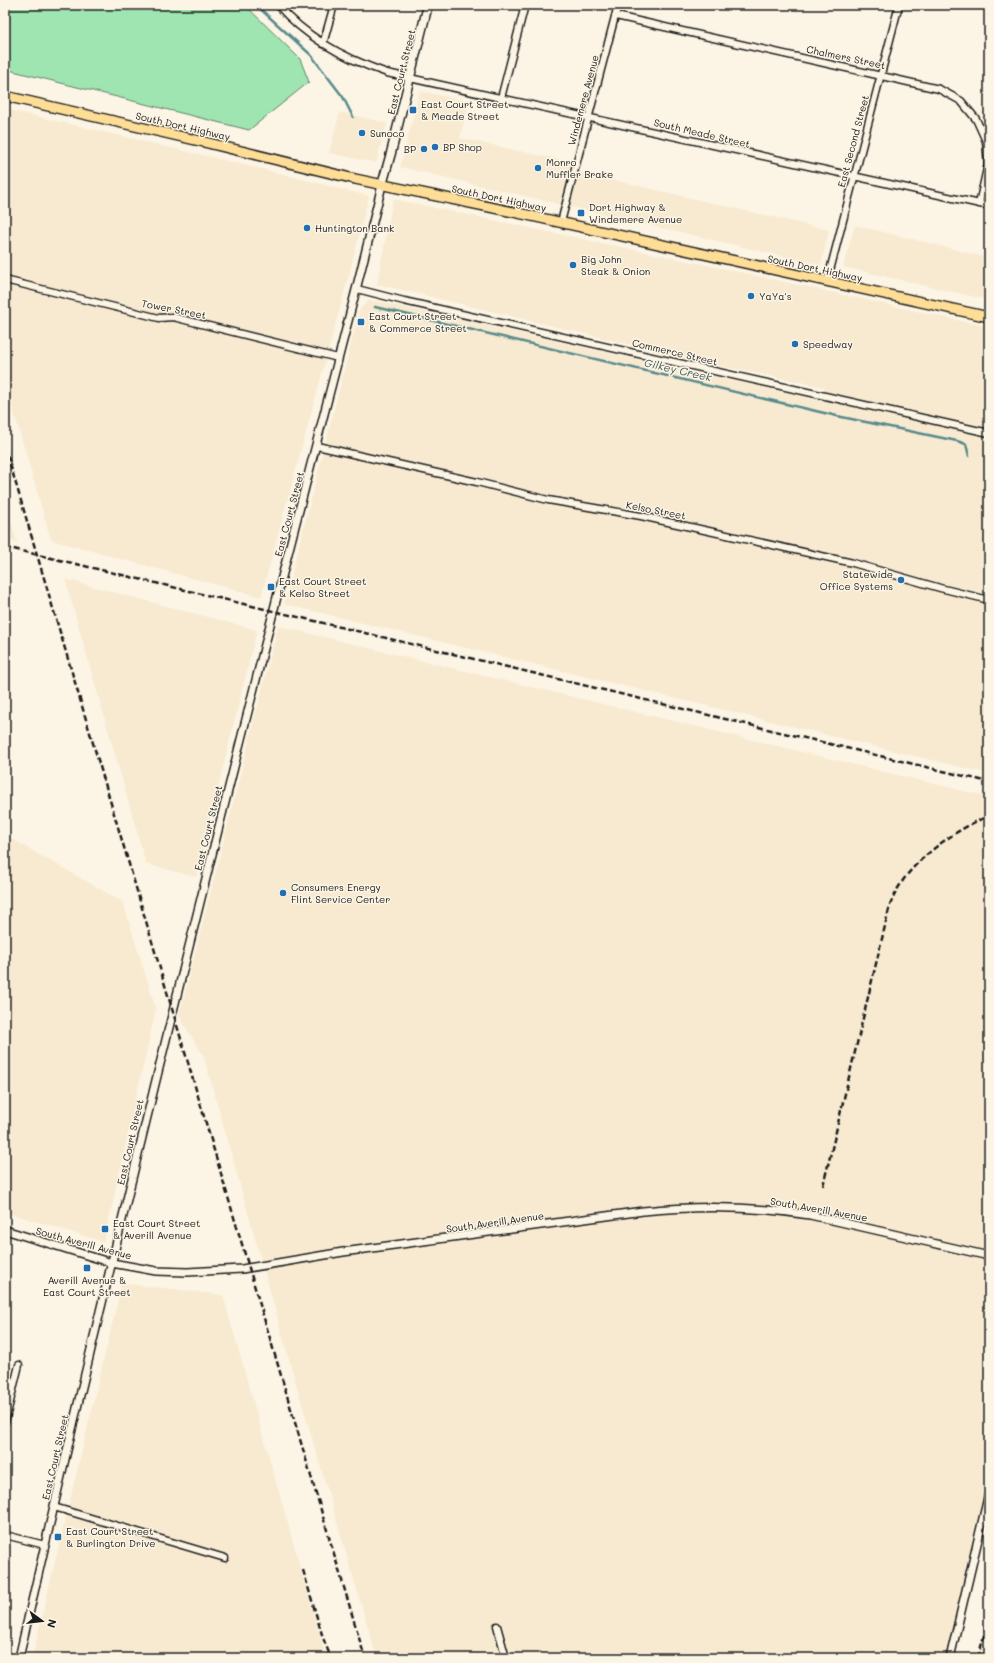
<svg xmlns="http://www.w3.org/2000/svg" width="994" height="1663" font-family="Mali,sans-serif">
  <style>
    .built { fill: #f7ead0 }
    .green { fill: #9fe5b1; stroke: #5e8066 }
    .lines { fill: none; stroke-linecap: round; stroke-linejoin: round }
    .stream { stroke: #58898c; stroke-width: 2.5 }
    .minor-casing { stroke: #1c1c1c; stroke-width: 9 }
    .tertiary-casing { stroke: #1c1c1c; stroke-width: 10 }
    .secondary-casing { stroke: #1c1c1c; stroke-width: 11 }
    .primary-casing { stroke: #1c1c1c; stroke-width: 12 }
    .minor { stroke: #fcf5e5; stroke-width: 6 }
    .tertiary { stroke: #fcf5e5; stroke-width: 7 }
    .secondary { stroke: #fcf5e5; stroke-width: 8 }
    .primary { stroke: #fedd96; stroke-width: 9 }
    .rail { stroke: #1c1c1c; stroke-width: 2.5; stroke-dasharray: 6 3; stroke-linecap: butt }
    .poi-dot { fill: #1f6fb2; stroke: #fcf5e5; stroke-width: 1.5 }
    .labels { text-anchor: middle; stroke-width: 3; stroke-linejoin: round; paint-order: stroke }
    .street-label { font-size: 10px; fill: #1c1c1c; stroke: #fcf5e5 }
    .poi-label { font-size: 10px; fill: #1c1c1c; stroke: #fcf5e5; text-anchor: start }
    .water-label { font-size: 11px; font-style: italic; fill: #3f5b5d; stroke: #fcf5e5 }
  </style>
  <rect width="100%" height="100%" fill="#fcf5e5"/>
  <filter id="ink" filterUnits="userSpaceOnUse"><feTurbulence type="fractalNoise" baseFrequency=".025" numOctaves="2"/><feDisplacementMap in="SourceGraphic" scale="8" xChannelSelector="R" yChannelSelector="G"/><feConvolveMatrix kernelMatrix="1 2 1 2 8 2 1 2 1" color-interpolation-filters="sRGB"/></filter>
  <g filter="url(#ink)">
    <!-- built -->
    <path class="built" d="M 420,91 L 469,102 L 460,138 L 570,162 L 583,173 L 829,230 L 821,265 L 400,167 Z
      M 5,109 L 266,170 L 369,196 L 350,271 L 261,597 L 51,540 L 5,382 Z
      M 340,112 L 387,123 L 376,163 L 329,153 Z
      M 393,199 L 735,271 L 989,327 L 989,774 L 284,604 L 360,309 L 368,301 L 376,301 L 821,400 L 824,387 L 711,364 L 377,284 Z
      M 855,225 L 989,258 L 989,300 L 843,267 Z
      M 5,500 L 17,542 L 5,540 Z
      M 65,579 L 257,630 L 196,877 L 146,864 Z
      M 278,626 L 989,797 L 989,1469 L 946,1658 L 377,1658 L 294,1377 L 204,1057 L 179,1016 Z
      M 5,835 L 123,902 L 156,1009 L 104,1242 L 5,1212 Z
      M 122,1283 L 223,1295 L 326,1658 L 32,1658 Z"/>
    <!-- green -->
    <path class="green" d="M 5,5 L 245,5 L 300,59 L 309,82 L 249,130 L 5,69 Z"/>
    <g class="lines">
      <!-- stream -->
      <path class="stream" d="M 256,5 L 311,55 L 343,97 L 353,117
        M 375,307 L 837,416 L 957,441 L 966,444 L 969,456"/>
      <!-- minor casing -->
      <g class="minor-casing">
        <path id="minor" d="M 278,5 C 307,39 346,59 387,73 L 989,206
          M 616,16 L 939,89 L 961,101 L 976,119 L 986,141 L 988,164 L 979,204
          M 323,44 L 334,5
          M 501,98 L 525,5
          M 561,222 L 618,5
          M 5,280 L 159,318 L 173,317 L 338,358
          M 827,282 L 899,5
          M 357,289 L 404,301 L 989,433
          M 317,446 L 477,482 L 548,500 L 641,516 L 853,563 L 940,588 L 989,600
          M 5,1422 L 19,1365
          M 54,1507 L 225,1558
          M 5,1535 L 45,1545
          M 497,1626 L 506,1658"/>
      </g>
      <!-- tertiary casing -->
      <g class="tertiary-casing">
        <path id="tertiary" d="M 5,1230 L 112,1263 L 156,1271 L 187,1272 L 242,1269 L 343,1252 L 643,1211 C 701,1205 753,1206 810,1215 L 989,1256
          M 19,1658 C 98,1311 183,966 271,621 C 307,475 347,331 382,185
          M 950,1658 L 989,1493"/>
      </g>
      <!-- secondary casing -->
      <g class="secondary-casing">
        <path id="secondary" d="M 382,185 L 391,153 L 428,5"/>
      </g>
      <!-- primary casing -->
      <g class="primary-casing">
        <path id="primary" d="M 5,96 L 200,141 L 355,179 L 518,213 L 989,317"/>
      </g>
      <!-- minor -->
      <use href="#minor" class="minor"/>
      <!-- tertiary -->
      <use href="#tertiary" class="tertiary"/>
      <!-- secondary -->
      <use href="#secondary" class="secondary"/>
      <!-- primary -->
      <use href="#primary" class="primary"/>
      <!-- rail -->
      <path class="rail" d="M 5,447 L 365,1658
        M 5,547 L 989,782
        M 823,1186 L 890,905 C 893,898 896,891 900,885 C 916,858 959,827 989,816
        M 303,1570 L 323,1638 L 331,1658
        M 978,1658 L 989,1617"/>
    </g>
  </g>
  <!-- markers -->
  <g class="poi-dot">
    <rect x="409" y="106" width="8" height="8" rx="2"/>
    <circle cx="362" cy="133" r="4"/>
    <circle cx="435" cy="147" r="4"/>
    <circle cx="424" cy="149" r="4"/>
    <circle cx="538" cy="168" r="4"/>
    <rect x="577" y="209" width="8" height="8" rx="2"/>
    <circle cx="307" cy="228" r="4"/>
    <circle cx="573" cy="265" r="4"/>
    <circle cx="751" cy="296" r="4"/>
    <rect x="357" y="318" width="8" height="8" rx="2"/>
    <circle cx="795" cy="344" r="4"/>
    <circle cx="901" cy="580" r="4"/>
    <rect x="267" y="583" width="8" height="8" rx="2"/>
    <circle cx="283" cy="893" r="4"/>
    <rect x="101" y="1225" width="8" height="8" rx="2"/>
    <rect x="83" y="1264" width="8" height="8" rx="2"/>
    <rect x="54" y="1533" width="8" height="8" rx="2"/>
  </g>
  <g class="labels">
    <!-- street labels -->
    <g class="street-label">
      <text transform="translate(846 57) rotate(12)" y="4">Chalmers Street</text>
      <text transform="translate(401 72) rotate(-76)" y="4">East Court Street</text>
      <text transform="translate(583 100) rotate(-75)" y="4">Windemere Avenue</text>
      <text transform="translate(183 126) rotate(13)" y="4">South Dort Highway</text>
      <text transform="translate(702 133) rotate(13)" y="4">South Meade Street</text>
      <text transform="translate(853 141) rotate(-75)" y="4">East Second Street</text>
      <text transform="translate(499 198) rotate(12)" y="4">South Dort Highway</text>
      <text transform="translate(815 268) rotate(12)" y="4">South Dort Highway</text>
      <text transform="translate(174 309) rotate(11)" y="4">Tower Street</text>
      <text transform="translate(675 352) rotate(13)" y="4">Commerce Street</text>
      <text transform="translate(656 510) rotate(11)" y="4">Kelso Street</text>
      <text transform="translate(289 514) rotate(-75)" y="4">East Court Street</text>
      <text transform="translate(208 828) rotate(-76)" y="4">East Court Street</text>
      <text transform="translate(130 1142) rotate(-77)" y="4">East Court Street</text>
      <text transform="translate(819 1209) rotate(10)" y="4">South Averill Avenue</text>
      <text transform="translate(495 1222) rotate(-8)" y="4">South Averill Avenue</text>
      <text transform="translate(84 1243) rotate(15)" y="4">South Averill Avenue</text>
      <text transform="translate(55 1457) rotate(-77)" y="4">East Court Street</text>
    </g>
    <!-- poi labels -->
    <g class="poi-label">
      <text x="421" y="108">East Court Street<tspan x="421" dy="12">&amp; Meade Street</tspan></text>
      <text x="370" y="137">Sunoco</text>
      <text x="443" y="151">BP Shop</text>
      <text x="416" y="153" text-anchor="end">BP</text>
      <text x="546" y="166">Monro<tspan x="546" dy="12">Muffler Brake</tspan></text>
      <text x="589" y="211">Dort Highway &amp;<tspan x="589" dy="12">Windemere Avenue</tspan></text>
      <text x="315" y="232">Huntington Bank</text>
      <text x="581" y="263">Big John<tspan x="581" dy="12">Steak &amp; Onion</tspan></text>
      <text x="759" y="300">YaYa's</text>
      <text x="369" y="320">East Court Street<tspan x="369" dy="12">&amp; Commerce Street</tspan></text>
      <text x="803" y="348">Speedway</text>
      <text x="893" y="578" text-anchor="end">Statewide<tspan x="893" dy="12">Office Systems</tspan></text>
      <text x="279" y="585">East Court Street<tspan x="279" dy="12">&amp; Kelso Street</tspan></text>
      <text x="291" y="891">Consumers Energy<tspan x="291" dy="12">Flint Service Center</tspan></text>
      <text x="113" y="1227">East Court Street<tspan x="113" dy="12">&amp; Averill Avenue</tspan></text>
      <text x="87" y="1284" text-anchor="middle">Averill Avenue &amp;<tspan x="87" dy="12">East Court Street</tspan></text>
      <text x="66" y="1535">East Court Street<tspan x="66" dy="12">&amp; Burlington Drive</tspan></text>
    </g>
    <!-- water labels -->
    <g class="water-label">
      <text transform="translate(678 370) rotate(13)" y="4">Gilkey Creek</text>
    </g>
  </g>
  <!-- margin -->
  <rect width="994" height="1663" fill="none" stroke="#fcf5e5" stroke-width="20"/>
  <rect x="10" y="10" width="974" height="1643" fill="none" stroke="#1c1c1c" stroke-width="1.5" filter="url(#ink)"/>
  <!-- north arrow -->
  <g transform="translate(42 1621) rotate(105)" stroke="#fcf5e5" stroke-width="3" paint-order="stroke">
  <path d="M0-3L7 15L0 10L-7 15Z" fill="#1c1c1c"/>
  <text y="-6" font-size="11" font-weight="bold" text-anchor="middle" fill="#1c1c1c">N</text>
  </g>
</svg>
